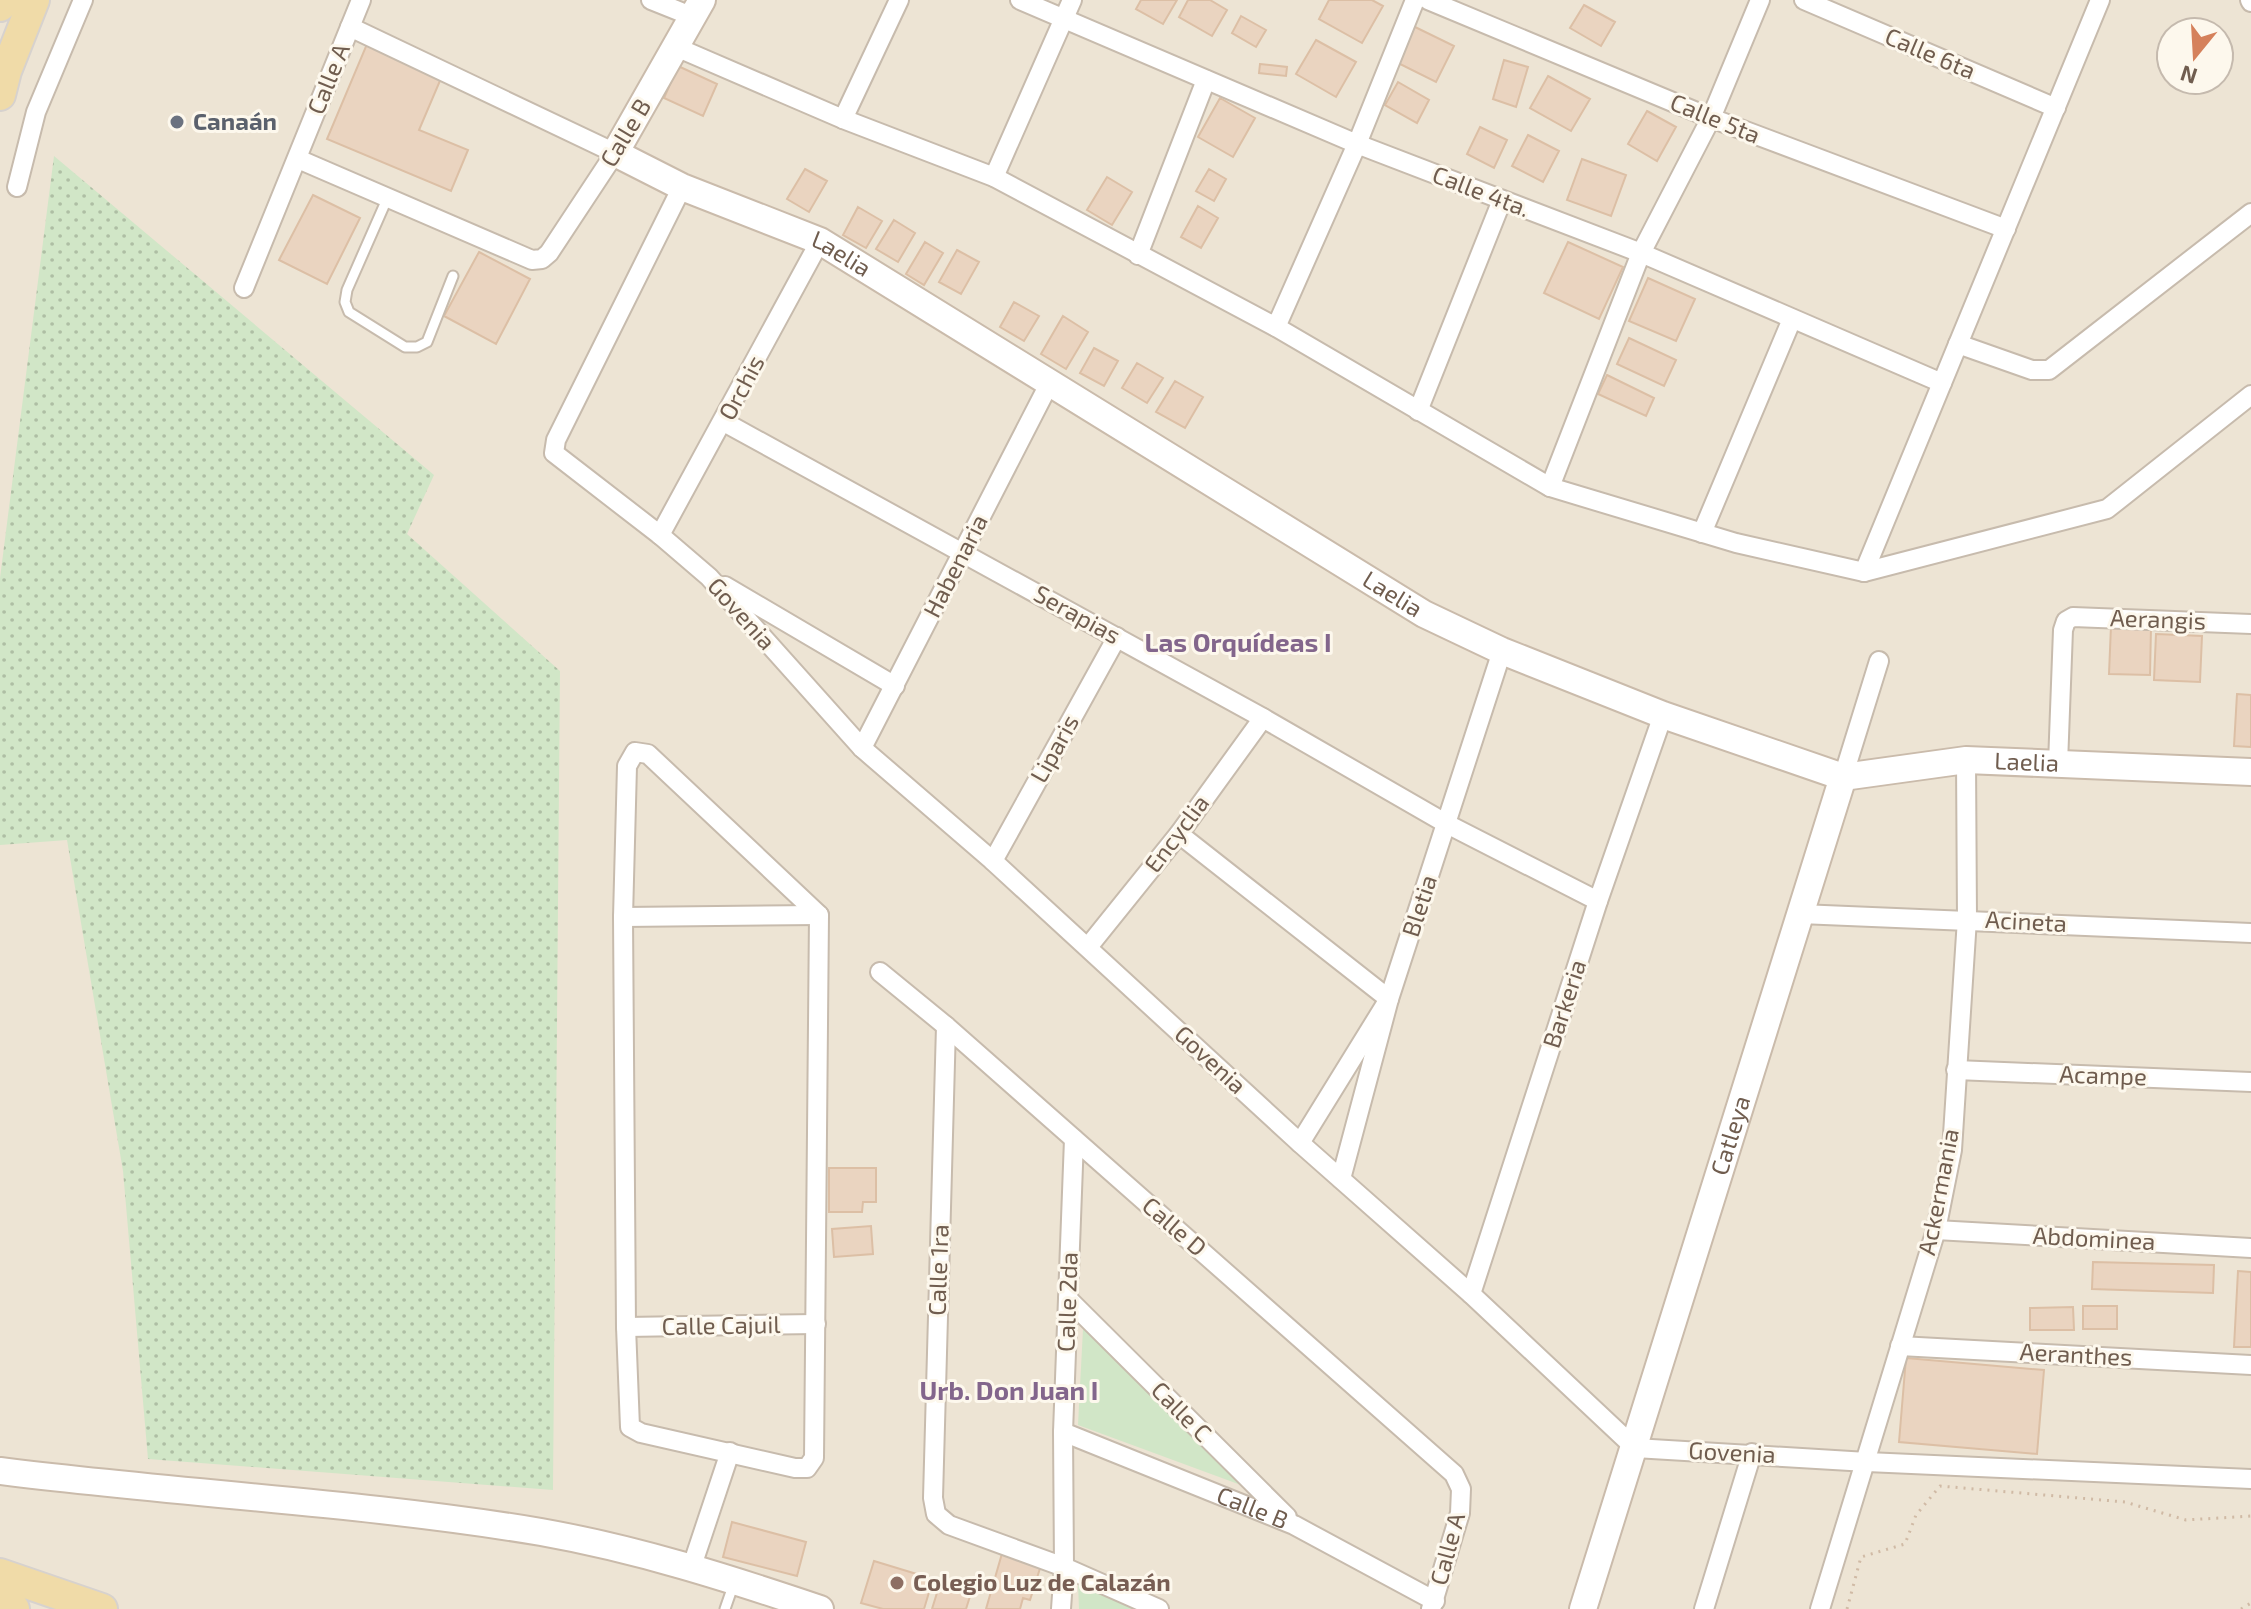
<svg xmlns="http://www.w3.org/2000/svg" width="2251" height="1609" font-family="'Exo 2',sans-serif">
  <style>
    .residential { fill: #ede4d4; fill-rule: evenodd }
    .grass { fill: url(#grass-dots) }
    .green { fill: #d1e6c7 }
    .building { fill: #ead4c0; stroke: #dcbfa5; stroke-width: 2 }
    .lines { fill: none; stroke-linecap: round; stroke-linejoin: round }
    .lane-casing { stroke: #c7bbad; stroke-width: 13 }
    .street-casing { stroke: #c7bbad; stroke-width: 22 }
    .secondary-casing { stroke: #cabbab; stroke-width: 30 }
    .primary-casing { stroke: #d7d2ce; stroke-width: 34 }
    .path { stroke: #d0baa5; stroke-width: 3; stroke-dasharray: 2 6; stroke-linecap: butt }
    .lane { stroke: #fff; stroke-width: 9 }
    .street { stroke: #fff; stroke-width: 18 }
    .secondary { stroke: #fff; stroke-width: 26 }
    .primary { stroke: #f0dba8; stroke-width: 30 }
    .worship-dot { fill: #6b7280; stroke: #fdf8ed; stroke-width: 3 }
    .education-dot { fill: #8d6e63; stroke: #fdf8ed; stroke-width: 3 }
    .labels { text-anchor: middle; stroke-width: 6; stroke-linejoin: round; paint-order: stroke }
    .street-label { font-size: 24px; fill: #705d4f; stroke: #fdf8ed }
    .worship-label { font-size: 24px; font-weight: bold; fill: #5b616d; stroke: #fdf8ed; text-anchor: start }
    .education-label { font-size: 24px; font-weight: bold; fill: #785e54; stroke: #fdf8ed; text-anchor: start }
    .neighbourhood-label { font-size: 26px; font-weight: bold; fill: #83668c; stroke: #fdf8ed }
  </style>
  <defs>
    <pattern id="grass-dots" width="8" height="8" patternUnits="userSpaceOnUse" patternTransform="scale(2)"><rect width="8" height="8" fill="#d1e6c7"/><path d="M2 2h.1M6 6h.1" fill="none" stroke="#aebea4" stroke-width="1.8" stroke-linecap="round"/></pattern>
  </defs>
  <rect width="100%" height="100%" fill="#faf4e7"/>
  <!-- residential -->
  <path class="residential" d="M 0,0 L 2251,0 L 2251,1609 L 0,1609 ZM 2171,32 L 2219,32 L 2219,80 L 2171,80 Z"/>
  <!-- grass -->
  <path class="grass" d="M 54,156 L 434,475 L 407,534 L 560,671 L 553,1490 L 148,1459 L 123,1171 L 67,840 L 0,845 L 0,578 Z"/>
  <!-- green -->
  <path class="green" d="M 1083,1329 L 1268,1495 L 1078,1425 Z
    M 1078,1582 L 1142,1609 L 1079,1609 Z"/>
  <!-- building -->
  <path class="building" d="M 1141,0 L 1177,0 L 1163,24 L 1136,9 Z
    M 1188,0 L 1210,0 L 1227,10 L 1212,36 L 1179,17 Z
    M 1329,0 L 1372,0 L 1383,6 L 1362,43 L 1319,19 Z
    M 1584,5 L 1615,22 L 1601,46 L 1570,28 Z
    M 1241,16 L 1266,30 L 1256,47 L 1232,33 Z
    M 1413,26 L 1454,46 L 1436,82 L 1396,62 Z
    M 1316,40 L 1356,62 L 1336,97 L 1296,74 Z
    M 367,44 L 442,76 L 419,130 L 468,150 L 451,191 L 327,139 Z
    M 1504,60 L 1528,67 L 1516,107 L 1493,99 Z
    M 1260,64 L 1287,67 L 1286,76 L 1259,73 Z
    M 678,66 L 717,84 L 703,116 L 664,98 Z
    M 1548,76 L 1590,99 L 1571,131 L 1530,108 Z
    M 1398,82 L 1429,100 L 1417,123 L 1385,105 Z
    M 1220,98 L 1255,118 L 1233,157 L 1198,137 Z
    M 1647,111 L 1676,127 L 1657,161 L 1628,144 Z
    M 1480,127 L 1507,140 L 1494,168 L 1467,154 Z
    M 1528,135 L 1559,151 L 1543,182 L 1512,166 Z
    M 1582,159 L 1626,175 L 1611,216 L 1567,200 Z
    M 805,169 L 827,181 L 809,212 L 787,199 Z
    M 1209,169 L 1226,179 L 1214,201 L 1196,191 Z
    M 1107,177 L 1132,192 L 1112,225 L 1087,210 Z
    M 313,195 L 360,218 L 327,284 L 279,260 Z
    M 1198,206 L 1218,218 L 1201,248 L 1181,237 Z
    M 858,207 L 882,221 L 866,248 L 843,235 Z
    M 894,220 L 915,233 L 898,262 L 876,249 Z
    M 925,242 L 943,253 L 924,285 L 906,274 Z
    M 1568,242 L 1623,267 L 1599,319 L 1544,293 Z
    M 957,250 L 979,262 L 961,294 L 939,282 Z
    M 479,252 L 530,279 L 496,344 L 444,316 Z
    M 1648,278 L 1695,299 L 1676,341 L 1629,321 Z
    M 1014,302 L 1039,316 L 1024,341 L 1000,327 Z
    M 1063,316 L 1088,332 L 1066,369 L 1041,354 Z
    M 1629,338 L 1676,360 L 1664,386 L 1617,364 Z
    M 1094,348 L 1118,361 L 1104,386 L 1080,373 Z
    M 1137,363 L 1163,378 L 1147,403 L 1122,388 Z
    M 1607,375 L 1654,398 L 1646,416 L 1598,394 Z
    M 1175,381 L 1203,397 L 1185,428 L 1156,412 Z
    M 2111,626 L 2151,627 L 2150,675 L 2109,674 Z
    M 2156,634 L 2202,636 L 2200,682 L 2154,680 Z
    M 2237,694 L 2251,695 L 2251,747 L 2234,746 Z
    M 829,1168 L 876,1168 L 876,1202 L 863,1202 L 862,1212 L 829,1212 Z
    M 871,1226 L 873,1254 L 834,1257 L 832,1229 Z
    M 2093,1262 L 2214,1265 L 2213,1293 L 2092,1289 Z
    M 2238,1271 L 2251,1272 L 2251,1347 L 2234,1347 Z
    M 2083,1306 L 2117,1306 L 2117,1329 L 2083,1329 Z
    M 2073,1307 L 2074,1330 L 2030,1330 L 2030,1308 Z
    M 1906,1358 L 2044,1370 L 2037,1454 L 1899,1442 Z
    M 732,1522 L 806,1542 L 797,1576 L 723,1557 Z
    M 1003,1550 L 1042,1562 L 1030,1600 L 1023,1598 L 1020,1609 L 986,1609 Z
    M 874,1561 L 933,1579 L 924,1609 L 883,1609 L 861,1603 Z
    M 941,1580 L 972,1590 L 966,1609 L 932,1609 Z"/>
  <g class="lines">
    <!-- lane casing -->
    <g class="lane-casing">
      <path id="lane" d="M 387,199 L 347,290 L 345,302 L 349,312 L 405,347 L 417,347 L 427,342 L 453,276
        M 725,1609 L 734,1583"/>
    </g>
    <!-- street casing -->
    <g class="street-casing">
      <g id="street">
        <path d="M 651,0 L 691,16"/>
        <path d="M 1020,0 L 1357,144 L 1641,253 L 1942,383"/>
        <path d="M 1428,0 L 1711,118 L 2006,229"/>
        <path d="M 1804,0 L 2056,108"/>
        <path d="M 2250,0 L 2251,2"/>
        <path d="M 676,47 L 843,119 L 994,177 L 1276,327 L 1550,487 L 1736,543 L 1864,572 L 2107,509 L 2251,395"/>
        <path d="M 843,119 L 899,0"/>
        <path d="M 298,159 L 532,260 L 542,259 L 549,253 L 615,153 L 350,27"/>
        <path d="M 994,177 L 1072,0"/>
        <path d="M 17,187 L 36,112 L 83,0"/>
        <path d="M 682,187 L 556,440 L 554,453 L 660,535 L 709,577 L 862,748 L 993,861 L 1300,1143 L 1471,1294 L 1635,1448 L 1867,1462 L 2251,1479"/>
        <path d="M 1138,255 L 1206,80"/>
        <path d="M 244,288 L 361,0"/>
        <path d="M 1276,327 L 1357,144 L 1415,0"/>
        <path d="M 1958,344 L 2032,370 L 2049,370 L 2251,213"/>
        <path d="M 1418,411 L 1502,200"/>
        <path d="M 724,422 L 1263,718 L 1447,824 L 1598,901"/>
        <path d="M 1550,487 L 1641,253 L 1711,118 L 1760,0"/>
        <path d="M 1702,533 L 1792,319"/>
        <path d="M 660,535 L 820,241"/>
        <path d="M 1864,572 L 2100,0"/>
        <path d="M 725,586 L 895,686"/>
        <path d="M 862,748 L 1049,384"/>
        <path d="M 635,752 L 648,754 L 819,915 L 814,1458 L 807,1468 L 795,1468 L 641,1433 L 630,1427 L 626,1327 L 623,917 L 627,766 Z"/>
        <path d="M 2058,764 L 2063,630 L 2066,621 L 2073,617 L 2251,624"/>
        <path d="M 1843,777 L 1879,661"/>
        <path d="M 1179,834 L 1389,999 L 1341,1179"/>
        <path d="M 993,861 L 1117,637"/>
        <path d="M 1800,914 L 2251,933"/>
        <path d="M 623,917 L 819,915"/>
        <path d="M 1088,947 L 1179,834 L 1263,718"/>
        <path d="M 880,972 L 946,1026 L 1454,1474 L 1461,1489 L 1460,1513 L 1431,1609"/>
        <path d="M 946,1026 L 933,1498 L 936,1514 L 949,1525 L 1064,1567 L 1159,1609"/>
        <path d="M 1956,1070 L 2251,1082"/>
        <path d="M 1300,1143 L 1389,999 L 1502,651"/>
        <path d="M 1936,1230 L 2251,1248"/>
        <path d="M 1471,1294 L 1598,901 L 1663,715"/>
        <path d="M 1068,1299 L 1287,1517"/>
        <path d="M 626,1327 L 816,1324"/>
        <path d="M 1900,1346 L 2251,1365"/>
        <path id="s1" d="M 1063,1432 L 1294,1525 L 1435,1601"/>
        <path d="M 692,1566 L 730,1452"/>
        <path d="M 1061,1609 L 1064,1567 L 1063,1432 L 1074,1139"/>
        <path d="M 1704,1609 L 1752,1453"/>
        <path d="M 1820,1609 L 1936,1230 L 1952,1150 L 1967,919 L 1966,760"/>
      </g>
    </g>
    <!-- secondary casing -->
    <g class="secondary-casing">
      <g id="secondary">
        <path id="s2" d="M 702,0 L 615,153 L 682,187 L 820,241 L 1424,614 L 1502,651 L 1663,715 L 1843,777 L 1966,760 L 2251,772"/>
        <path d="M 0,1471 C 180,1494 362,1502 541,1532 C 637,1549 728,1578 820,1609"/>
        <path id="s3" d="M 1583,1609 L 1843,777"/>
      </g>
    </g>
    <!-- primary casing -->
    <g class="primary-casing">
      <path id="primary" d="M 0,6 L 3,0
        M 0,95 L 6,71 L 34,0
        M 0,1574 L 102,1609
        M 0,1604 L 14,1609"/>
    </g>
    <!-- path -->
    <path class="path" d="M 1847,1609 L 1861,1557 L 1905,1544 L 1916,1515 L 1940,1486 L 2125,1502 L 2186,1520 L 2251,1516
      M 2241,1609 L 2251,1603"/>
    <!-- lane -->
    <use href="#lane" class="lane"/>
    <!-- street -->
    <use href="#street" class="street"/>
    <!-- secondary -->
    <use href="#secondary" class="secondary"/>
    <!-- primary -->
    <use href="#primary" class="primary"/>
  </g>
  <!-- markers -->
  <circle class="worship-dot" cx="177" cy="122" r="8"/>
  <circle class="education-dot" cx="897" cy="1583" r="8"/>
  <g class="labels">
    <!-- street labels -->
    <g class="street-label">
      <text transform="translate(1930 54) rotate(23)" y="8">Calle 6ta</text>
      <text transform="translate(329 79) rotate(-68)" y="8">Calle A</text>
      <text transform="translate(1715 119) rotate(22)" y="8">Calle 5ta</text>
      <text transform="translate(626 133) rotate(-59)" y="8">Calle B</text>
      <text transform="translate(1481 192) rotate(21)" y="8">Calle 4ta.</text>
      <text dy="8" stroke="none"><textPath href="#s2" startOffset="424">Laelia</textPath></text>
      <text transform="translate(742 388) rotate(-62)" y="8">Orchis</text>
      <text transform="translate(956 566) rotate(-63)" y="8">Habenaria</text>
      <text dy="8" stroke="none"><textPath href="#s2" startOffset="1072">Laelia</textPath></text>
      <text transform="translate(741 614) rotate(48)" y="8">Govenia</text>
      <text transform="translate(1077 615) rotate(29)" y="8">Serapias</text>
      <text transform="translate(2158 620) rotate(2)" y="8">Aerangis</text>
      <text transform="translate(1055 749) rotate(-61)" y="8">Liparis</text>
      <text dy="8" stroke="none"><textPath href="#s2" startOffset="1744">Laelia</textPath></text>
      <text transform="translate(1177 834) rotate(-53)" y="8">Encyclia</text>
      <text transform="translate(1420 906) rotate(-72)" y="8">Bletia</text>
      <text transform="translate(2026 922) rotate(3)" y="8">Acineta</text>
      <text transform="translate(1565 1004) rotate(-72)" y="8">Barkeria</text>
      <text transform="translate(1210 1060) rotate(43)" y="8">Govenia</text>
      <text transform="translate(2103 1076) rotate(2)" y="8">Acampe</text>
      <text dy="8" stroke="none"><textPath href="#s3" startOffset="496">Catleya</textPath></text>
      <text transform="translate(1939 1192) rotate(-79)" y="8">Ackermania</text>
      <text transform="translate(1174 1227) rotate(41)" y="8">Calle D</text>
      <text transform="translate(2094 1239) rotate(3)" y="8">Abdominea</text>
      <text transform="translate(939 1270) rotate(-88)" y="8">Calle 1ra</text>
      <text transform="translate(1068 1302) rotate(-88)" y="8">Calle 2da</text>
      <text transform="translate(721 1326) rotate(-1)" y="8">Calle Cajuil</text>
      <text transform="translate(2076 1355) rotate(3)" y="8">Aeranthes</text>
      <text transform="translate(1181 1412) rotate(45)" y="8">Calle C</text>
      <text transform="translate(1732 1453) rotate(3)" y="8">Govenia</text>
      <text dy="8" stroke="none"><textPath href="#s1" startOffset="204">Calle B</textPath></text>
      <text transform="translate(1448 1549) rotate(-75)" y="8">Calle A</text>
    </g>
    <!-- worship labels -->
    <g class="worship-label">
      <text x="193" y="130">Canaán</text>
    </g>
    <!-- education labels -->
    <g class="education-label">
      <text x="913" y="1591">Colegio Luz de Calazán</text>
    </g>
    <!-- neighbourhood labels -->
    <g class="neighbourhood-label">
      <text x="1238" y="652">Las Orquídeas I</text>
      <text x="1009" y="1400">Urb. Don Juan I</text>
    </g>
  </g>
  <!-- north arrow -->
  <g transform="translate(2195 56) rotate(198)"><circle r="38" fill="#fdf8ed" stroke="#c5baae" stroke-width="2"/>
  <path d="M0-6L14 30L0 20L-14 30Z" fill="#d5815b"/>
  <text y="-12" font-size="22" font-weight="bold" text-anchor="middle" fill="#705d4f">N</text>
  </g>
</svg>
